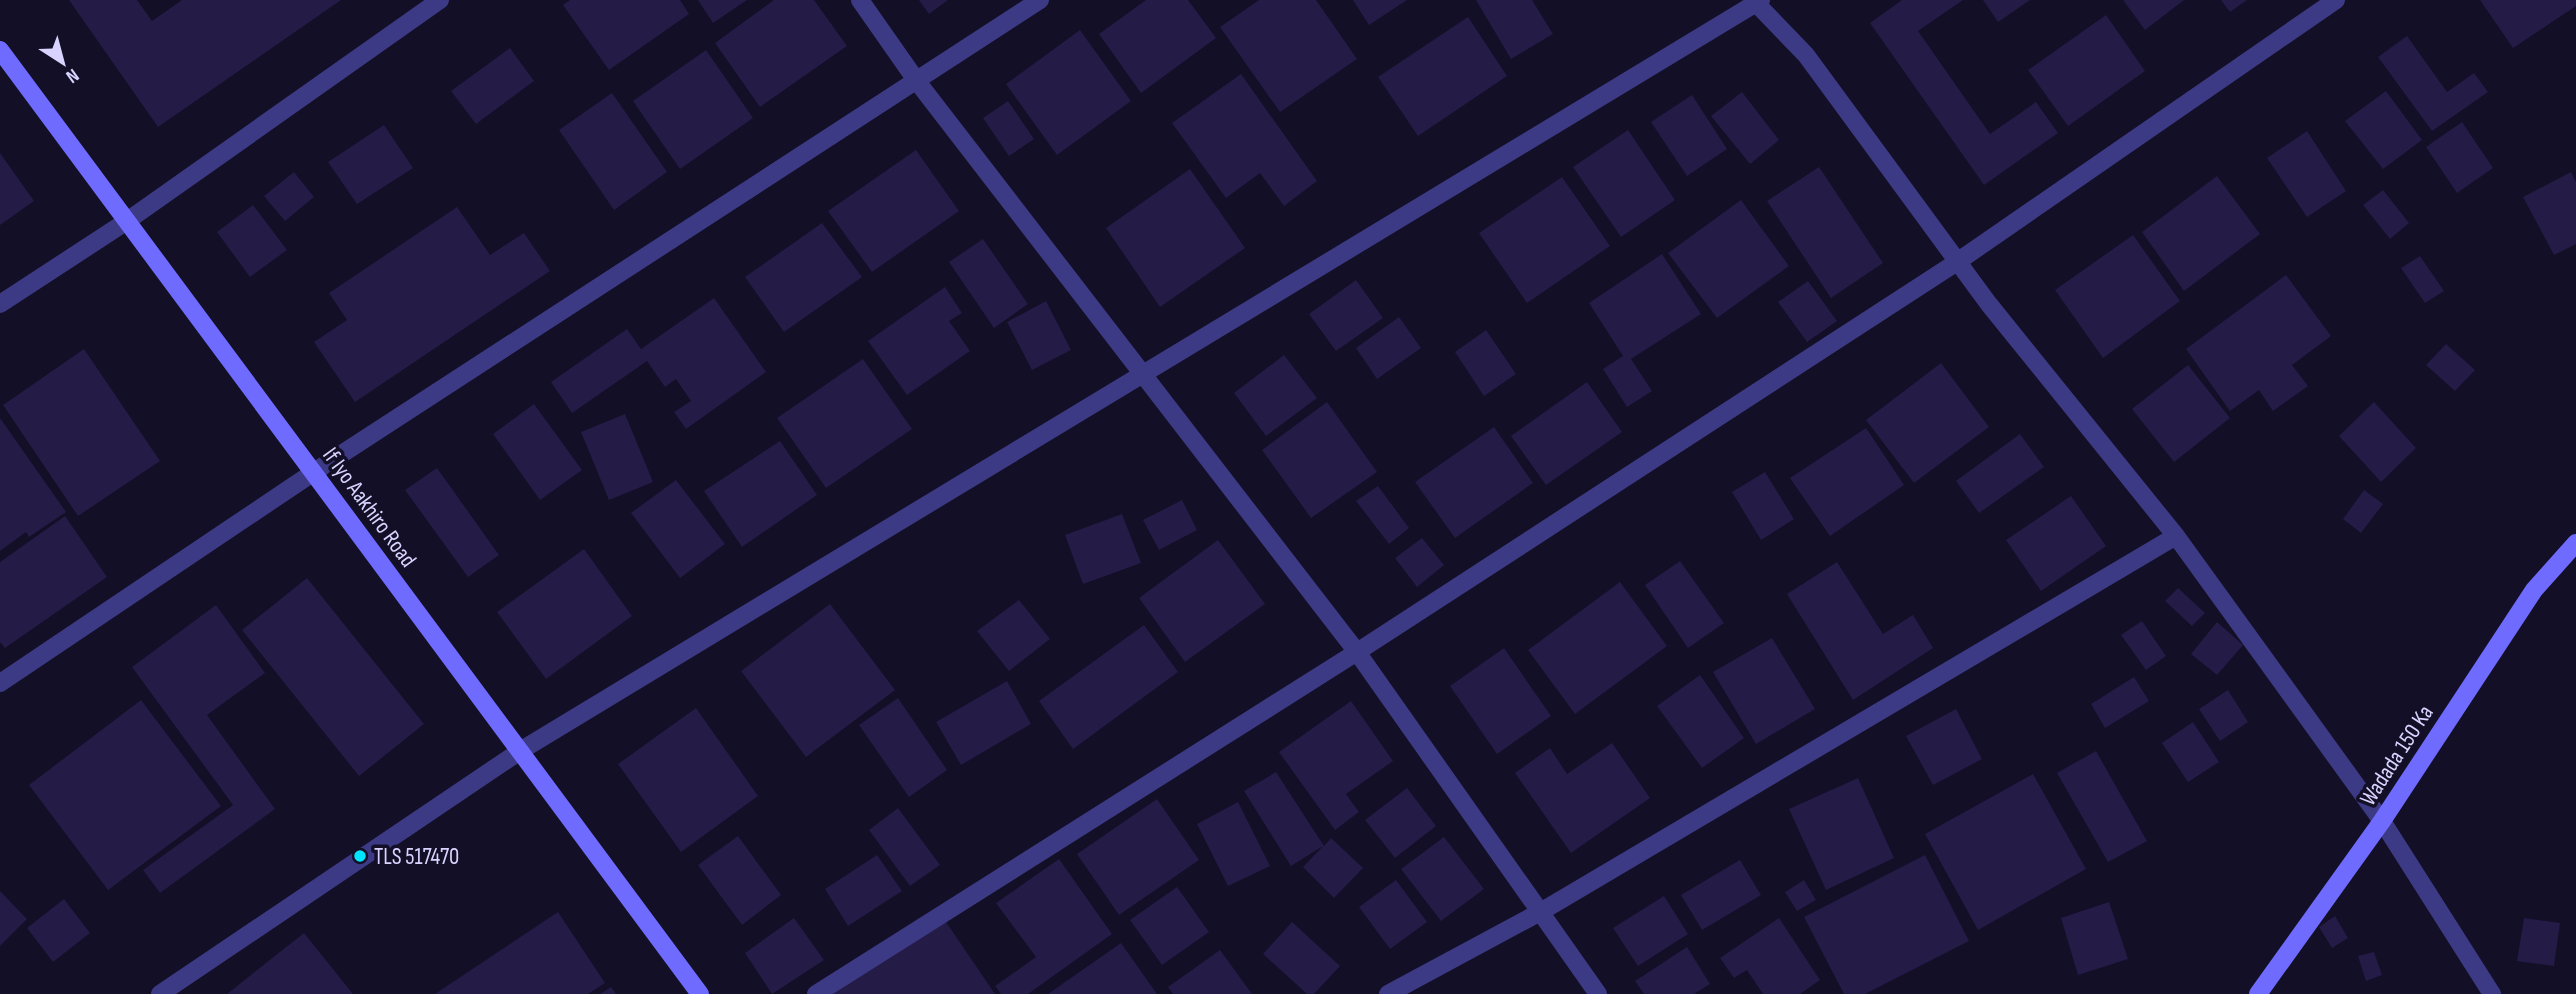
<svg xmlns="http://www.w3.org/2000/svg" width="2576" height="994" font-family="'Sofia Sans Condensed',sans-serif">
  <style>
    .building { fill: #241b47 }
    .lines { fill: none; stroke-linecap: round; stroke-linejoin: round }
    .street { stroke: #3d3a85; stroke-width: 18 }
    .secondary { stroke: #6f6bff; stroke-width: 18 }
    .poi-dot { fill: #00e5ff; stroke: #130f26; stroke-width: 2.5 }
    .labels { text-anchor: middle; stroke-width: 7; stroke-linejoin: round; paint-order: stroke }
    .street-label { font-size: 23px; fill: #d9d4ff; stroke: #130f26 }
    .poi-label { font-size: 23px; fill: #d9d4ff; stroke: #130f26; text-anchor: start }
  </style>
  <rect width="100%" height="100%" fill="#130f26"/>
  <!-- building -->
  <path class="building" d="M 69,0 L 137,0 L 152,21 L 182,0 L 341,0 L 158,127 Z
    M 570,0 L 680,0 L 689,14 L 609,70 L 563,5 Z
    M 698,0 L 747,0 L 713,23 Z
    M 774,0 L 814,0 L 847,46 L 760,107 L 715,43 Z
    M 919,0 L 948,0 L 929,14 Z
    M 1146,0 L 1188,0 L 1216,38 L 1141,93 L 1099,34 Z
    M 1259,0 L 1316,0 L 1357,59 L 1280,112 L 1220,27 Z
    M 1353,0 L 1407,0 L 1369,25 Z
    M 1476,0 L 1532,0 L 1553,34 L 1511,59 Z
    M 1902,0 L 1963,0 L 1918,31 L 1990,134 L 2036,102 L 2058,133 L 1984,185 L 1870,23 Z
    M 1983,0 L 2030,0 L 1998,22 Z
    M 2123,0 L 2184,0 L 2145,30 Z
    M 2221,0 L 2247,0 L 2230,12 Z
    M 2480,0 L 2576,0 L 2576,6 L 2513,48 Z
    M 2106,15 L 2145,71 L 2068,126 L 2028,70 Z
    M 1468,17 L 1507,76 L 1418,136 L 1378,77 Z
    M 1080,30 L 1131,101 L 1057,155 L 1006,84 Z
    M 2407,36 L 2447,92 L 2474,73 L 2488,92 L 2432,131 L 2378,57 Z
    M 510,48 L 534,81 L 476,124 L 451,91 Z
    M 706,50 L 753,118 L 680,169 L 633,101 Z
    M 1241,74 L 1317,181 L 1284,206 L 1260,173 L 1226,198 L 1172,123 Z
    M 2386,91 L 2422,140 L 2383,169 L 2345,121 Z
    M 1742,92 L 1779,140 L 1750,164 L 1711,116 Z
    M 612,93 L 667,172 L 614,210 L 559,130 Z
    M 1692,95 L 1727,149 L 1687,176 L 1651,122 Z
    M 1008,101 L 1034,139 L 1009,156 L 983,118 Z
    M 2462,122 L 2493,168 L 2457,193 L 2426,147 Z
    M 384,125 L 413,168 L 357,204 L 328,162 Z
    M 1628,130 L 1675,200 L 1621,237 L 1573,167 Z
    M 2307,131 L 2346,191 L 2307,217 L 2267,158 Z
    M 916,150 L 959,211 L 872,272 L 828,211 Z
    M 0,153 L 34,201 L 0,225 Z
    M 1819,167 L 1883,263 L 1831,298 L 1767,201 Z
    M 1190,169 L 1245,248 L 1160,307 L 1106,228 Z
    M 294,172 L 314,197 L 285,221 L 264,196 Z
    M 2571,172 L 2576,182 L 2576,244 L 2554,255 L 2523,197 Z
    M 2217,176 L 2260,234 L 2184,291 L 2142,232 Z
    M 1562,177 L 1610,246 L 1527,303 L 1479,233 Z
    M 2383,190 L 2409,223 L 2390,239 L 2363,205 Z
    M 1741,200 L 1789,266 L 1717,318 L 1668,253 Z
    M 253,205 L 287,250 L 250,277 L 217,232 Z
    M 457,207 L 490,255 L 524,233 L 550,271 L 355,402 L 314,342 L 347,320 L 329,293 Z
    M 822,223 L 862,277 L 784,332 L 745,277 Z
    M 2133,235 L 2180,301 L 2103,358 L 2055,290 Z
    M 983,239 L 1028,304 L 994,328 L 949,262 Z
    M 1662,254 L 1701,314 L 1631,359 L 1652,391 L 1627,407 L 1603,369 L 1623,356 L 1589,303 Z
    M 2420,256 L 2444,291 L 2425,303 L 2401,268 Z
    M 2286,275 L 2331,336 L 2292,365 L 2308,386 L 2273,411 L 2259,390 L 2230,411 L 2186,349 Z
    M 1356,280 L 1383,318 L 1336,351 L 1309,314 Z
    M 1808,281 L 1837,321 L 1807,342 L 1778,302 Z
    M 945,287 L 962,313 L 949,321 L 970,351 L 907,395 L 868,341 Z
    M 714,298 L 766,372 L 686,429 L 674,412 L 691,401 L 676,379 L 665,387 L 647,361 L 572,413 L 551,382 L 627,329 L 641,349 Z
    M 1046,301 L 1071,350 L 1032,370 L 1007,322 Z
    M 1399,317 L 1421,348 L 1377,379 L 1356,348 Z
    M 1486,330 L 1516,374 L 1484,396 L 1455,352 Z
    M 2446,344 L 2475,370 L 2455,391 L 2426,365 Z
    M 84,349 L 160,461 L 78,516 L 3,405 Z
    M 1284,355 L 1317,398 L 1266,436 L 1234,393 Z
    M 863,359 L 912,429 L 826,488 L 777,418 Z
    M 1941,363 L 1989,427 L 1914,483 L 1866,420 Z
    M 2188,365 L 2230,418 L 2174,462 L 2132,409 Z
    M 1587,382 L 1622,432 L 1546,485 L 1511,436 Z
    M 1327,402 L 1377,472 L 1311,518 L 1262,450 Z
    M 2374,402 L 2416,448 L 2381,482 L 2339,436 Z
    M 534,404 L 582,470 L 540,500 L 493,434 Z
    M 625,414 L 653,482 L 609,500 L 581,432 Z
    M 0,418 L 66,512 L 29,537 L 26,532 L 0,551 Z
    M 1494,427 L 1533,483 L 1455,538 L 1415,482 Z
    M 1866,428 L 1904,485 L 1830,536 L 1790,478 Z
    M 2020,434 L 2044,467 L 1979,513 L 1956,481 Z
    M 780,441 L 817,495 L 742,547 L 704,491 Z
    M 437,468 L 499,555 L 468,577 L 405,490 Z
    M 1765,472 L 1794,519 L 1761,540 L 1732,492 Z
    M 676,480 L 725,544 L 680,578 L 631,513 Z
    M 1378,486 L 1409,528 L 1389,544 L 1356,501 Z
    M 2364,490 L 2383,504 L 2361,533 L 2343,519 Z
    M 2071,496 L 2106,546 L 2041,591 L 2006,540 Z
    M 1182,500 L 1197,530 L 1159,550 L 1143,520 Z
    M 1122,514 L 1141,563 L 1083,584 L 1065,535 Z
    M 65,516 L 107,577 L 5,648 L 0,642 L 0,562 Z
    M 1422,538 L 1444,565 L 1417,587 L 1395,558 Z
    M 1218,540 L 1265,604 L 1185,662 L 1139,598 Z
    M 584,549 L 632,616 L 546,679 L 497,612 Z
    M 1680,561 L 1724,623 L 1688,648 L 1645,585 Z
    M 1837,562 L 1883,634 L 1913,615 L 1933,648 L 1853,700 L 1787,594 Z
    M 307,578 L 424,724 L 359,776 L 242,630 Z
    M 1620,582 L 1667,646 L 1575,714 L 1528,650 Z
    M 2178,588 L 2205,613 L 2192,626 L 2165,601 Z
    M 1019,600 L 1050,639 L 1009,671 L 977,631 Z
    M 830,604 L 895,690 L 806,757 L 741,671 Z
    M 216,605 L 265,673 L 207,715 L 275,809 L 160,893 L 143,870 L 233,805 L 132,667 Z
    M 2142,621 L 2166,656 L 2146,670 L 2121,635 Z
    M 2217,622 L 2243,645 L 2217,675 L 2191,654 Z
    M 1144,625 L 1178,672 L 1073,749 L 1039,701 Z
    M 1772,638 L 1815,709 L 1756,744 L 1713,672 Z
    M 1504,648 L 1551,716 L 1497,754 L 1450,686 Z
    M 1700,675 L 1744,738 L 1702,768 L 1657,706 Z
    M 2134,677 L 2149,701 L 2105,728 L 2091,704 Z
    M 1007,681 L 1031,724 L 961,765 L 936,722 Z
    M 2228,690 L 2248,722 L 2220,741 L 2199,709 Z
    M 898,698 L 947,770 L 909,797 L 859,725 Z
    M 141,700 L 221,806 L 108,890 L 29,785 Z
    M 1351,701 L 1393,761 L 1346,794 L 1359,812 L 1335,830 L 1279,752 Z
    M 696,708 L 758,796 L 681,852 L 618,764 Z
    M 1956,709 L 1982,759 L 1933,785 L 1906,736 Z
    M 2193,722 L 2219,762 L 2188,782 L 2162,743 Z
    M 1612,743 L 1650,798 L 1571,853 L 1515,773 L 1550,748 L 1567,774 Z
    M 2096,751 L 2147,841 L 2108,862 L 2057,773 Z
    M 1276,772 L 1324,846 L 1331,838 L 1363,868 L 1334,898 L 1303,867 L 1323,846 L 1291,866 L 1244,791 Z
    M 2033,774 L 2086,869 L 1978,930 L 1925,834 Z
    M 1858,778 L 1894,858 L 1826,890 L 1789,809 Z
    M 1407,788 L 1436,826 L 1395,858 L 1365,820 Z
    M 1157,799 L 1199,860 L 1119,915 L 1077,854 Z
    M 1238,802 L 1270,866 L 1228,886 L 1197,824 Z
    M 898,808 L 940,865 L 910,886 L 869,830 Z
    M 738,836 L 781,895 L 742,925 L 698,865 Z
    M 1444,837 L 1484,889 L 1441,921 L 1401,869 Z
    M 877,855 L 902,891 L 848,926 L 825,889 Z
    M 1925,855 L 1969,941 L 1865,994 L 1844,994 L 1804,917 Z
    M 1059,859 L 1112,934 L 1028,994 L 1001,994 L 995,986 L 1036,957 L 996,903 Z
    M 1740,860 L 1761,895 L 1702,930 L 1681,895 Z
    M 1396,880 L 1427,922 L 1390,949 L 1359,907 Z
    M 1804,880 L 1816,900 L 1797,911 L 1785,892 Z
    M 1177,887 L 1209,932 L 1162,965 L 1130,920 Z
    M 0,891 L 27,919 L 0,946 Z
    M 1664,896 L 1688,934 L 1638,966 L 1613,928 Z
    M 64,899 L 90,933 L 53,962 L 27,928 Z
    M 2109,902 L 2128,959 L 2078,975 L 2061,918 Z
    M 558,912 L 605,983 L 588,994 L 435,994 Z
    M 942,916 L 995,994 L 827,994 Z
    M 2335,916 L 2348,938 L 2332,948 L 2319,927 Z
    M 794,918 L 824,960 L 772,994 L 745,953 Z
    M 1779,918 L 1820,980 L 1800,994 L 1763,994 L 1747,970 L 1734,978 L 1720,958 Z
    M 2524,918 L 2560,923 L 2554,966 L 2517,961 Z
    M 1292,922 L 1340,966 L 1314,994 L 1307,994 L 1263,954 Z
    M 304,933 L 353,994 L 227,994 Z
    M 1121,943 L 1157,994 L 1048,994 Z
    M 1687,947 L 1710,984 L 1694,994 L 1644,994 L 1635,981 Z
    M 1220,950 L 1252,994 L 1173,994 L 1168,987 Z
    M 2374,952 L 2382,975 L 2366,981 L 2358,956 Z
    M 611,987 L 616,994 L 600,994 Z"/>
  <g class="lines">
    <!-- street -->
    <path class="street" d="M 860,0 L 916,80 L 1357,652 L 1598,994
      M 1753,0 L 1806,55 L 1988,303 L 2176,536 L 2382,821 L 2492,994
      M 0,304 L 127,221 L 440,0
      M 0,683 L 314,472 L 1040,0
      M 160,994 L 520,751 L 1761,0
      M 816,994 L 1357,652 L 1957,262 L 2336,0
      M 1388,994 L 1542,911 L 2176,536"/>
    <!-- secondary -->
    <path class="secondary" d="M 0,50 L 700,994
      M 2258,994 L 2382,821 L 2534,590 L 2576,543"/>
  </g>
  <!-- markers -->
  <circle class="poi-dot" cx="360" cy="856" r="7"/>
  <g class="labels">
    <!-- street labels -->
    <g class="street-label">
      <text transform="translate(370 507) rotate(54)" y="8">If Iyo Aakhiro Road</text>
      <text transform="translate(2396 755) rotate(-57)" y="8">Wadada 150 Ka</text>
    </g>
    <!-- poi labels -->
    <g class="poi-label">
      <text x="374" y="864">TLS 517470</text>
    </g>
  </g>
  <!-- north arrow -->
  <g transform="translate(63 63) rotate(144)" stroke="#130f26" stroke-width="5" paint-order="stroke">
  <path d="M0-5L12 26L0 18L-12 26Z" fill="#d9d4ff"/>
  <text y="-10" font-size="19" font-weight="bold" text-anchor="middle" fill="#d9d4ff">N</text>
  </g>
</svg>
